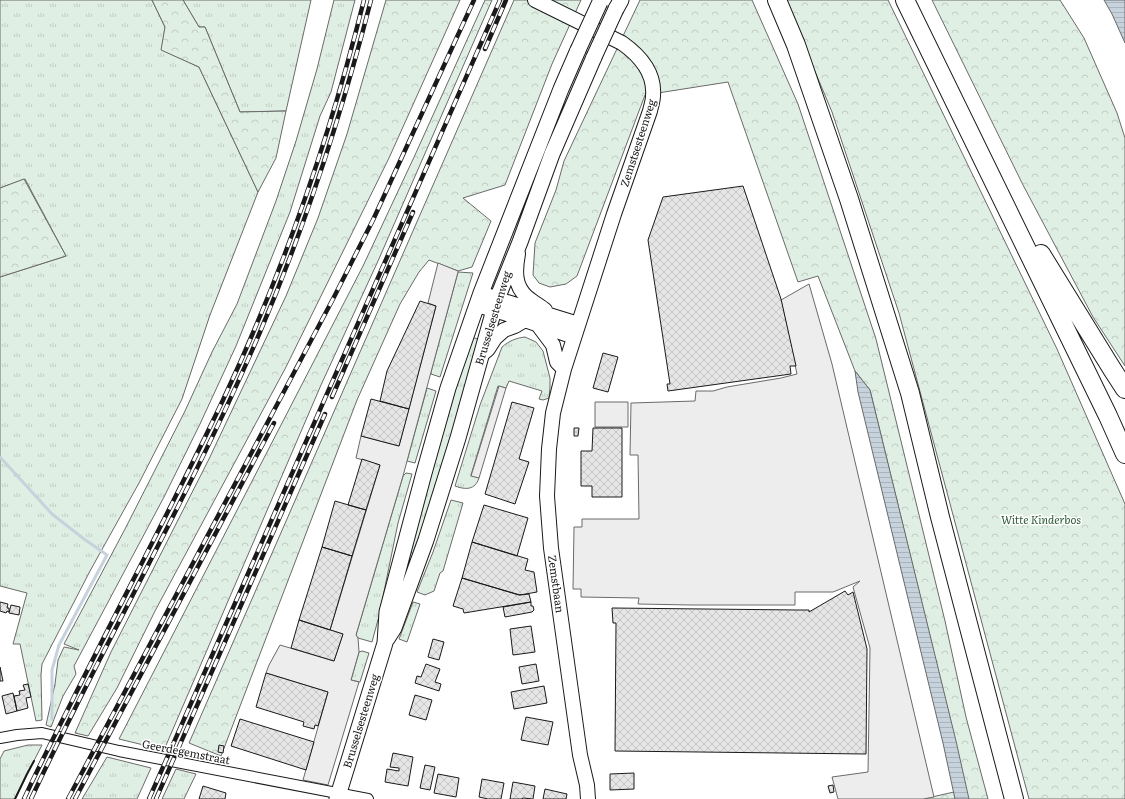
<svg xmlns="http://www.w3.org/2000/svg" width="1125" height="799" font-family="Literata,serif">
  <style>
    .grass { fill: url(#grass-tufts); stroke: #6a6a6a }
    .forest { fill: url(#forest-crowns); stroke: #6a6a6a }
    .parking { fill: #ededed; stroke: #6a6a6a }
    .water { fill: url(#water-rules); stroke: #6a6a6a }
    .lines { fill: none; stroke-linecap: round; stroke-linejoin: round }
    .stream { stroke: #c6d2dc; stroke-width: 3 }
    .building { fill: url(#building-cross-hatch); stroke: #1a1a1a }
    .street-casing { stroke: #1a1a1a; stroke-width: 12 }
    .secondary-casing { stroke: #1a1a1a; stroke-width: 16 }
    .primary-casing { stroke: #1a1a1a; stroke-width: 17 }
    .highway-casing { stroke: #1a1a1a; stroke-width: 20 }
    .street { stroke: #fff; stroke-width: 10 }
    .secondary { stroke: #fff; stroke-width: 14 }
    .primary { stroke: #fff; stroke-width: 15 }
    .highway { stroke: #fff; stroke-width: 18 }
    .rail-casing { stroke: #1a1a1a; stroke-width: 4.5 }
    .rail { stroke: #fff; stroke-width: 3; stroke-dasharray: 9; stroke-linecap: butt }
    .primary-bridge-casing { stroke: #1a1a1a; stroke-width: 17; stroke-linecap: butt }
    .primary-bridge { stroke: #fff; stroke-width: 15 }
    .wall { stroke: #1a1a1a; stroke-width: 2 }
    .labels { text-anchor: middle; stroke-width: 3; stroke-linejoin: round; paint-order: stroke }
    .street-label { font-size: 11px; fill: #1a1a1a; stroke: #fff }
    .park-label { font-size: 11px; font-style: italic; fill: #2b5a34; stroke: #fff }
  </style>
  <defs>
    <pattern id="grass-tufts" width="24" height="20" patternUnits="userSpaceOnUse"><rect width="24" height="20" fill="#e0efe3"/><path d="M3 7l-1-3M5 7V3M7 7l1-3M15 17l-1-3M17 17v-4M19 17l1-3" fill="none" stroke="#c0ccc2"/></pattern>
    <pattern id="forest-crowns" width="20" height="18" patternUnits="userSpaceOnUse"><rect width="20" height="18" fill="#e0efe3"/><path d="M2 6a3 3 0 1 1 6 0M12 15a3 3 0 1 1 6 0" fill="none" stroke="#c0ccc2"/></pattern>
    <pattern id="water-rules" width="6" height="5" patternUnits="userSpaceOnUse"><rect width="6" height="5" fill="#c6d2dc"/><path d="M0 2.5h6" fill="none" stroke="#aab4bc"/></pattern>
    <pattern id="building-cross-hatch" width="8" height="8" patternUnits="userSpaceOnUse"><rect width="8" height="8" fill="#e6e6e6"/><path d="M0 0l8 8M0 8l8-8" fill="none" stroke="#c5c5c5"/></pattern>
  </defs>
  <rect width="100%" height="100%" fill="#fff"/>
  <!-- grass -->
  <path class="grass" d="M 0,0 L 152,0 L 165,27 L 162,50 L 199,67 L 258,192 L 210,315 L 182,399 L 139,483 L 90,571 L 42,664 L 41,675 L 42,720 L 36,721 L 20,644 L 13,644 L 27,593 L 0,586 L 0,277 L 66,256 L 25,179 L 0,188 Z
    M 183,0 L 311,0 L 286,111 L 240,112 L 205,27 L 199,27 Z
    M 334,0 L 355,0 L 331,92 L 320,116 L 290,212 L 236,346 L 200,424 L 164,497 L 74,666 L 76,674 L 63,696 L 51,727 L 46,725 L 55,684 L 58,660 L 64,647 L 79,650 L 64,644 L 125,529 L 185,411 L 212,352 L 237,304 L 276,201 L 296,141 L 317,69 Z
    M 458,272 L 473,273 L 440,377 L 431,374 L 431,372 Z
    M 471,337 L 481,340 L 414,554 L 410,552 L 427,485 Z
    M 525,337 L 536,342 L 543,351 L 550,378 L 550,387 L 549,398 L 543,400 L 539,399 L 542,391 L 509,381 L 506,388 L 498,386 L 471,475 L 479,478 C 475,490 466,490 455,486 L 480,405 L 502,347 C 509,341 516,338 525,337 Z
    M 427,388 L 436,391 L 415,463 L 407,461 Z
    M 406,473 L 412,474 L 398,523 L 379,616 L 372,642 L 358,638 L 356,635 L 403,476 Z
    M 451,500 L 463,503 L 443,571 L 440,573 L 434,591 L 425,595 L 417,592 L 433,552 Z
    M 413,602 L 420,604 L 407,642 L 399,639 Z
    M 362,651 L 369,653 L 360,682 L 351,680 L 359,652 Z
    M 28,745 L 42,745 C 33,763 23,781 15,799 L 0,799 L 0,759 L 4,751 Z
    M 107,757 L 151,768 L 137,799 L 82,799 Z
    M 176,769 L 196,774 L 184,799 L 162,799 Z"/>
  <!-- forest -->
  <path class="forest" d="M 152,0 L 183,0 L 199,27 L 205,27 L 240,112 L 286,111 L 276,158 L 258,192 L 199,67 L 161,50 L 165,27 Z
    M 386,0 L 460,0 L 389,158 L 286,367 L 155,611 L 117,688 L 88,736 L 75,733 L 111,652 L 209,459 L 286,296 L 318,218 L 347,134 Z
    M 485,0 L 492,0 L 378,261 L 321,385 L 164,750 L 119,739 L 363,266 L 415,155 Z
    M 514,0 L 581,0 L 552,64 L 505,185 L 463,198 L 491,221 L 472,267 L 458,271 L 429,260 L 419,272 L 400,304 L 357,400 L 221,756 L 189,743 Z
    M 640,0 L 752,0 L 798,104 L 876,339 L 945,621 L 966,717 L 988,799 L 968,799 L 949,715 L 870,390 L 855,371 L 818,276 L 798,282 L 728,82 L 645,95 L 577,276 L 566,284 L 550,287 L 539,283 L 533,275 L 535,243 L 556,190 L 564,161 Z
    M 785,0 L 888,0 L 1057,349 L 1125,504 L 1125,799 L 1029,799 L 899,313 L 832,112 Z
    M 932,0 L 1060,0 L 1084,38 L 1117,113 L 1125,138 L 1125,366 L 1093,317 L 1023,185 Z
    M 24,179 L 66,256 L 0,277 L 0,188 Z
    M 954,792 L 955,799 L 923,799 Z"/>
  <!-- parking -->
  <path class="parking" d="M 438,263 L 458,271 L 458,272 L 403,476 L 356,635 L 358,638 L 359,652 L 351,680 L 359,682 L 328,785 L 303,780 L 328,692 L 266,673 L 269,665 L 280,645 L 334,661 L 343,634 L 330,630 L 380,465 L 356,458 L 361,436 L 399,446 L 436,306 L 428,303 Z
    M 809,284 L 832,364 L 934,797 L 923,799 L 838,799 L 832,777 L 868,772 L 870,648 L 853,587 L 860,581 L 833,592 L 795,592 L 795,605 L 692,605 L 638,604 L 639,598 L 581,597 L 581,589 L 573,589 L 574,527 L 582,527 L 582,519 L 639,519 L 638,455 L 630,455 L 631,403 L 695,401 L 696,391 L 713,391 L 727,387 L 781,378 L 797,374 L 781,300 Z
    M 499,386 L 506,388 L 479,478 L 471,476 Z
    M 595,402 L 628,402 L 628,427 L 595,427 Z"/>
  <!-- water -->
  <path class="water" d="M 1104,0 L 1125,0 L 1125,43 L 1112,14 Z
    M 855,371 L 870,390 L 956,741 L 969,799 L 955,799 L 943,743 L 858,392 Z"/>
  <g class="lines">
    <!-- stream -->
    <path class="stream" d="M 0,457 L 52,514 L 84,539 L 107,555 L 59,645 L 52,670 L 52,719"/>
  </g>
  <!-- building -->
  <path class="building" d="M 743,186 L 781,299 L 796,366 L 790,366 L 791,374 L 668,391 L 667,384 L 670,384 L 648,240 L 663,197 Z
    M 420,301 L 436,306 L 409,409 L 380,401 L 387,371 Z
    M 603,353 L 618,357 L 608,392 L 593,388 Z
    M 371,399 L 409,409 L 399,446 L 361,436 Z
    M 512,402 L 534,408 L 519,459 L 529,462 L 515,504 L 485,494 Z
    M 574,428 L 579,428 L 578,436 L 574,436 Z
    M 593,428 L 622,428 L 622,497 L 592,497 L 592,486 L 581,486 L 581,451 L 592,451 Z
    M 362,459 L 380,465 L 366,510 L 348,505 Z
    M 335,501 L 366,510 L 352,556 L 322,547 Z
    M 484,505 L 528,518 L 517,556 L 472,542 Z
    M 472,542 L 528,559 L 525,570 L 534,572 L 537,592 L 520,595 L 462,578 Z
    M 322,547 L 352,556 L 330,630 L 299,620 Z
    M 462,578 L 519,595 L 529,594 L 531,602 L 464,613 L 463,609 L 453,606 Z
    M 845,591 L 848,595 L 853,592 L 867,649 L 866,754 L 615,751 L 616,623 L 613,623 L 612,608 L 798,610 L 809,610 L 809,612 Z
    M 0,602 L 8,604 L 7,608 L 9,608 L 9,612 L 7,611 L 6,613 L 0,611 Z
    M 531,602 L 531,606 L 533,606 L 534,610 L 532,612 L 505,617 L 503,607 Z
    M 11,605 L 20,607 L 19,615 L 9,613 Z
    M 299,620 L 343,634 L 334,661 L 291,648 Z
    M 531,626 L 535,652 L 513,655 L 510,629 Z
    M 433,639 L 444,642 L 439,660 L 428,657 Z
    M 426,664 L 440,669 L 435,682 L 441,684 L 439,691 L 415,683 L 417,676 L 421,677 Z
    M 536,664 L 539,681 L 522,684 L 519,667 Z
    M 0,667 L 3,681 L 0,681 Z
    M 266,673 L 328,692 L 318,726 L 315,725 L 314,729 L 303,726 L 304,722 L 256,707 Z
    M 28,684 L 31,697 L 26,698 L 28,708 L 17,711 L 14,696 L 20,695 L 19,691 L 25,690 L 23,685 Z
    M 544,686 L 547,703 L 514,709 L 511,692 Z
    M 13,693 L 17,711 L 6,714 L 2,696 Z
    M 415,695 L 432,700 L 426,720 L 409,715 Z
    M 526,717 L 553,722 L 548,745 L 521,740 Z
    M 240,719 L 314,742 L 306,770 L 231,746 Z
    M 219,745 L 224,746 L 223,753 L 218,752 Z
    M 393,753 L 413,757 L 408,786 L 385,782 L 387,769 L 399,771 L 399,768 L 390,767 Z
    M 425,765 L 435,767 L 430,790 L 420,788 Z
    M 634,773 L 634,789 L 610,790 L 610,774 Z
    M 438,774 L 459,778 L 456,797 L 434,793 Z
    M 482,779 L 504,783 L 501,799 L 488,799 L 479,797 Z
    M 513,782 L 535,786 L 533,799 L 523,798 L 522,799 L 510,799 Z
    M 833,785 L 834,792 L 830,793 L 828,786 Z
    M 203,786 L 226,793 L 225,799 L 199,799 Z
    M 545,789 L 567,794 L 566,799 L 543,799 Z"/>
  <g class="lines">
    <!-- street casing -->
    <g class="street-casing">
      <path id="street" d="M 0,738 L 17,735 L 42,733 L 119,751 L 368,799"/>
    </g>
    <!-- secondary casing -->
    <g class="secondary-casing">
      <path id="secondary" d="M 535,0 L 622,43 C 639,55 655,73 653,96 C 653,101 651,106 650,111 L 614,214 L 564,369 L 553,413 L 549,449 L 547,496 L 551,548 L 580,755 L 587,785 L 588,799
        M 518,254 C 515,270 514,286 527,297 C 533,302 540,306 545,310
        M 481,293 L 507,302 L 578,324
        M 477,305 L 504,313 L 574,337
        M 538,325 L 553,345 L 557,362 L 564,369
        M 482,354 L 488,349 L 495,338 L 504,330 L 515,326 L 525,320"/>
    </g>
    <!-- primary casing -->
    <g class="primary-casing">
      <path id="primary" d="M 616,9 L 621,0
        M 387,639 L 394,628 L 426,540 L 458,438 L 497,299 L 520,242 L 552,154 L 594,57
        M 337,799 L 385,643 L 387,612 L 424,473 L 448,388 L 481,293 L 561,89 L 578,50"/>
    </g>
    <!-- highway casing -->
    <g class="highway-casing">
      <path id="highway" d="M 777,0 L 796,45 L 849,199 L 910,393 L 940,517 L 1014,799
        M 905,0 L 1108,416 L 1125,454
        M 1041,254 L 1112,369 L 1125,389"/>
    </g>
    <!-- street -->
    <use href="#street" class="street"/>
    <!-- secondary -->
    <use href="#secondary" class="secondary"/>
    <!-- primary -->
    <use href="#primary" class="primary"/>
    <!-- highway -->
    <use href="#highway" class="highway"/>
    <!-- rail casing -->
    <g class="rail-casing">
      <path id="rail" d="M 485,49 L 506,0
        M 332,397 L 413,212
        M 24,799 C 39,766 56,733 72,701 C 122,600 175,501 223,400 C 283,272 330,137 364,0
        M 31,799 C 104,642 192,492 260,332 C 306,224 342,113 371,0
        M 68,799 L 333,299 L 373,220 L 474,0
        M 75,799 L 274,423
        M 149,799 L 500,0
        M 156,799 L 325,414"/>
    </g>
    <!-- rail -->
    <use href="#rail" class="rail"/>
    <!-- primary-bridge casing -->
    <g class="primary-bridge-casing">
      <path id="primary-bridge" d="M 578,50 L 600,2
        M 594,57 L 616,9"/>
    </g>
    <!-- primary-bridge -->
    <use href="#primary-bridge" class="primary-bridge"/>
    <!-- wall -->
    <path class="wall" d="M 15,799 L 27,774 L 34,761"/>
  </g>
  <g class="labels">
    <!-- street labels -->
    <g class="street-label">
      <text transform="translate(638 143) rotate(-72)" y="4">Zemstsesteenweg</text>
      <text transform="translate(493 318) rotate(-73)" y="4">Brusselsesteenweg</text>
      <text transform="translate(556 584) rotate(82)" y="4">Zemstbaan</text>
      <text transform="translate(361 721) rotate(-73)" y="4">Brusselsesteenweg</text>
      <text transform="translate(186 752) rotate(11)" y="4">Geerdegemstraat</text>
    </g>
    <!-- park labels -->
    <g class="park-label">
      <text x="1041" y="524">Witte Kinderbos</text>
    </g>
  </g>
</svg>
